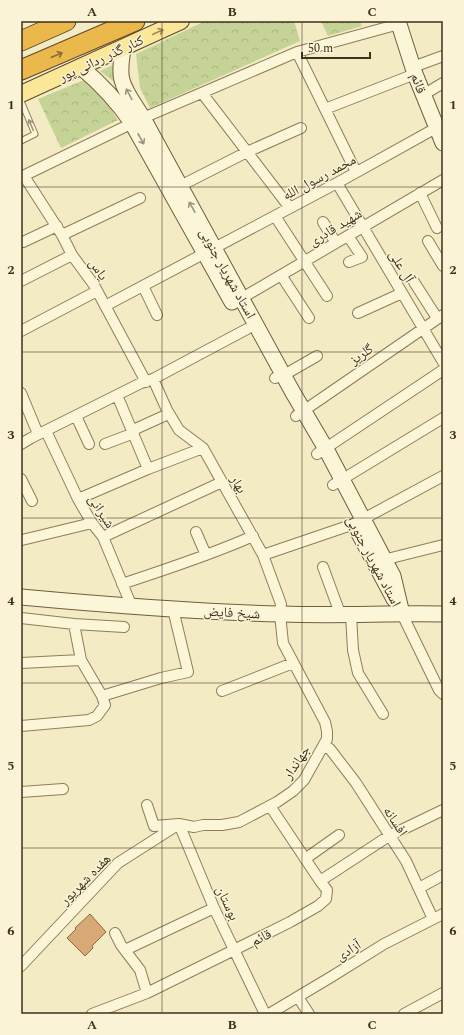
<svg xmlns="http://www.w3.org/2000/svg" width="464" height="1035" font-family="Spectral,'Noto Naskh Arabic',serif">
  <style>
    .grass { fill: url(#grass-tufts) }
    .forest { fill: url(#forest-crowns) }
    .building { fill: #d6a976; stroke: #93683a }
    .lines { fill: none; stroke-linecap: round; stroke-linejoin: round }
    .lane-casing { stroke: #917c58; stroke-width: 7 }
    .street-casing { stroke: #917c58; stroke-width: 12 }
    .secondary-casing { stroke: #735d3b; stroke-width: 17 }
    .primary-casing { stroke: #5e492c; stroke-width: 18 }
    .highway-casing { stroke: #5e492c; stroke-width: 21 }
    .lane { stroke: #fcf6d9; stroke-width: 5 }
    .street { stroke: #fcf6d9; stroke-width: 10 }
    .secondary { stroke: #fcf6d9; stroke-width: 15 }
    .primary { stroke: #fae798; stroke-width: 16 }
    .highway { stroke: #ebb84c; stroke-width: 19 }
    .oneway { stroke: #9c8c5a }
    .oneway2 { stroke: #8c6e32 }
    .oneway3 { stroke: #9e947b }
    .grid { fill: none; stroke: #3f311d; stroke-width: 1; stroke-opacity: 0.55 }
    .labels { text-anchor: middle; stroke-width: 3; stroke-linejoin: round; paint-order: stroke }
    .street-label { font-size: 14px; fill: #3f311d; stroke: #faf3d5 }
    .neatline { fill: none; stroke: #3f311d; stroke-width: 1.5 }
    .grid-label { font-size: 13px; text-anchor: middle; font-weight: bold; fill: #3f311d }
  </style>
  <defs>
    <pattern id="grass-tufts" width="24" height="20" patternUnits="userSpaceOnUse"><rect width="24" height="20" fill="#c5d396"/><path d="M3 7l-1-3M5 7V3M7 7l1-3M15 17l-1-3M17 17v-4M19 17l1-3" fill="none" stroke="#aab681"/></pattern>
    <pattern id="forest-crowns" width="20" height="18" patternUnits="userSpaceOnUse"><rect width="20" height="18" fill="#c5d396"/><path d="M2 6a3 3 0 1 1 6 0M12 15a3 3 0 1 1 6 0" fill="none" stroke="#aab681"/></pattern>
  </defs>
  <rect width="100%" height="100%" fill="#f3ebc4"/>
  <!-- grass -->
  <path class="grass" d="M 113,65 L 114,82 L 100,71 Z"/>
  <!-- forest -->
  <path class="forest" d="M 205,21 L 294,21 L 300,41 L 150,108 L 140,88 L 136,54 Z
    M 321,21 L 360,21 L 362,26 L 328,36 Z
    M 84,80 L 105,100 L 118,120 L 61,148 L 38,99 Z"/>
  <!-- building -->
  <path class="building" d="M 90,914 L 106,932 L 92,946 L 93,948 L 85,956 L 67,938 L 76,929 L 75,928 Z"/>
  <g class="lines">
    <!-- lane casing -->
    <g class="lane-casing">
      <path id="lane" d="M 21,101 L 35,134 L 21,141"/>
    </g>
    <!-- street casing -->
    <g class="street-casing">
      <path id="street" d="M 297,52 L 356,172
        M 413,67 L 443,56
        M 202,93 L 290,208
        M 423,95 L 443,83
        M 325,109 L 415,74
        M 24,176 L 62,235 L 72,255 L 94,285 L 146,382
        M 21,177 L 143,118 L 297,52 L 399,24
        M 337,183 L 443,362
        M 180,186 L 247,152 L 301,128
        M 420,193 L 437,228
        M 275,216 L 327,296
        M 323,222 L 336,243
        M 62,235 L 140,198
        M 348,236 L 362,257 L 349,262
        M 428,241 L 443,266
        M 23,242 L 57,226
        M 281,275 L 309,318
        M 21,281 L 72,255
        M 414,282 L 437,318
        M 143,286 L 157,315
        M 242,298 L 443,180
        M 105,306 L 337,183 L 436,128
        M 358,313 L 402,293
        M 21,331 L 97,291
        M 275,378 L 284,375 L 317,356
        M 21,393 L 38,434
        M 117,395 L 148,469
        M 76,416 L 89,444
        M 296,416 L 443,315
        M 133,430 L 164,416
        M 46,431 L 78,499 L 92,523 L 103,537 L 132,607
        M 21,444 L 31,438 L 141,383 L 153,379 L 247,329
        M 105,444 L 134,433
        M 317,454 L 443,370
        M 21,479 L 32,501
        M 333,485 L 443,418
        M 78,499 L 148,469 L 203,448
        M 196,532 L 206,555
        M 103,537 L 222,482
        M 22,540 L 92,523
        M 263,555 L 354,524 L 443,476
        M 379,561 L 443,545
        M 323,567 L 341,616
        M 122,584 C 166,569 211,555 253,536
        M 402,614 L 439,690 L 443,694
        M 351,615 L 353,650 L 358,673 L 383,714
        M 21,618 L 74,624 L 124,627
        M 21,663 L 81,660
        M 222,691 L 293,663
        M 102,696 L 161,678 L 188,672 L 173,609
        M 21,726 L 89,720 L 97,716 L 105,705 L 102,696 L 81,660 L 74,624
        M 324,745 L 330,749 L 356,783 L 406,861 L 433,919
        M 21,792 L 63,789
        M 147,805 L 154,826 L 179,824 L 194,827 L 203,825 L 222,825 L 239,822 L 277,802 L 293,791 L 304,780 L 327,739 L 327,731 L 325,722 L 283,643 L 280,614 L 281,604 L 263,555 L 203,448 L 179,430 L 167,410 L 153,379
        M 305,859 L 339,835
        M 320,881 L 389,836 L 443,810
        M 419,888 L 443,875
        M 115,933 L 121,945 L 140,970 L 147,993
        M 125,950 L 214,908
        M 21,966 L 118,863 L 179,824 L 214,908 L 265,1014
        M 298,997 L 309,1014
        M 92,1014 L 147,993 L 234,950 L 290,922 L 318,906 L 326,899 L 327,890 L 320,881 L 270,806
        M 269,1014 L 331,977 L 384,944 L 443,914
        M 404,1014 L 443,993"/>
    </g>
    <!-- secondary casing -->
    <g class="secondary-casing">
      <path id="secondary" d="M 398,21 L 415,74 L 443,143
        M 123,48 C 122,58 119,70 122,80 C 125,93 136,106 143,118 L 292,391 L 326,449 L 393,576 L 402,614
        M 81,67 C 101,84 118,102 132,123 L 232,302
        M 355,526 L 394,599
        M 21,597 C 108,605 194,612 282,614 C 336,616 389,613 443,614"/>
    </g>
    <!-- primary casing -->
    <g class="primary-casing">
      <path id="primary" d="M 21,94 L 181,21"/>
    </g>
    <!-- highway casing -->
    <g class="highway-casing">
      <path id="highway" d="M 21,41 L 66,21
        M 21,70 L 135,21"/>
    </g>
    <!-- lane -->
    <use href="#lane" class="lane"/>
    <!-- street -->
    <use href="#street" class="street"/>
    <!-- secondary -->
    <use href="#secondary" class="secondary"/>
    <!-- primary -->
    <use href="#primary" class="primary"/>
    <!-- highway -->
    <use href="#highway" class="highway"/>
  </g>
  <!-- one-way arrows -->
  <defs><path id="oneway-shaft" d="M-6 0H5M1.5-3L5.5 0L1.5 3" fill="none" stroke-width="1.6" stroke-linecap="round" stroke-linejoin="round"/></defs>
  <use class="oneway" href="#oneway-shaft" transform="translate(158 32) rotate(-25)"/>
  <use class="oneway2" href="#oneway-shaft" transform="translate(57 55) rotate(-23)"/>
  <g class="oneway3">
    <use href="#oneway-shaft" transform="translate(129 94) rotate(-118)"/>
    <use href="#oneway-shaft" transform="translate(31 125) rotate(-113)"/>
    <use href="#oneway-shaft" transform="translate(141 139) rotate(61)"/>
    <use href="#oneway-shaft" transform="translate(192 207) rotate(-119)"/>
  </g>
  <!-- grid -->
  <path class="grid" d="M 162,21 L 162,1014M 302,21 L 302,1014M 21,187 L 443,187M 21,352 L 443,352M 21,518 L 443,518M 21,683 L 443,683M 21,848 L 443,848"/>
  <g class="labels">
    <!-- street labels -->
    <g class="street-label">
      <text transform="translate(101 58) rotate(-25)" y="5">کنار گذر ردانی پور</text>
      <text transform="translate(419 83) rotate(70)" y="5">قائم</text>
      <text transform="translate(319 177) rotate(-28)" y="5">محمد رسول الله</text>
      <text transform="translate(335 227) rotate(-31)" y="5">شهید قادری</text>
      <text transform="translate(402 266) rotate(59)" y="5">آل علی</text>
      <text transform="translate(99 269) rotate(56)" y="5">یاس</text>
      <text transform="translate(228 273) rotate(61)" y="5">استاد شهریار جنوبی</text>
      <text transform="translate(361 354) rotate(-35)" y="5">گلریز</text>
      <text transform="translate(239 484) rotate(61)" y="5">بهار</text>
      <text transform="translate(102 511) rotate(57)" y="5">شیرانی</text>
      <text transform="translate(374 561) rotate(62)" y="5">استاد شهریار جنوبی</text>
      <text transform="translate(232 612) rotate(3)" y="5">شیخ فایض</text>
      <text transform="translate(296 762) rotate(-56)" y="5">جهاندار</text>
      <text transform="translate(396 821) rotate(57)" y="5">افسانه</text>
      <text transform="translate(85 879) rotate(-45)" y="5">هفده شهریور</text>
      <text transform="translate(228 903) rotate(65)" y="5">بوستان</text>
      <text transform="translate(261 937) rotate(-27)" y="5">قائم</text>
      <text transform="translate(348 950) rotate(-32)" y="5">آزادی</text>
    </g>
  </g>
  <!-- border -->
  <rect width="464" height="1035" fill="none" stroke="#faf3d5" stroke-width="44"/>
  <!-- scale -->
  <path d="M302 52v6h68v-6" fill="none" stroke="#3f311d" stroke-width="2"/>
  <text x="308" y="52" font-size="12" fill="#3f311d" stroke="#faf3d5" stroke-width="3" paint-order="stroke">50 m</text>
  <rect x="22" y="22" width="420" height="991" class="neatline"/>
  <g class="grid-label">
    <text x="92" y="16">A</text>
    <text x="232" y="16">B</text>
    <text x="372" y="16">C</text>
    <text x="11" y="109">1</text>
    <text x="453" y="109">1</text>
    <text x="11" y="274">2</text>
    <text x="453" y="274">2</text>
    <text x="11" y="439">3</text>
    <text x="453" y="439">3</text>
    <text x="11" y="605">4</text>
    <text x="453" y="605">4</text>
    <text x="11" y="770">5</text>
    <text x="453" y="770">5</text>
    <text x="11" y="935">6</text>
    <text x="453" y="935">6</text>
    <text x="92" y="1029">A</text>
    <text x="232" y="1029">B</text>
    <text x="372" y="1029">C</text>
  </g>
</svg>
